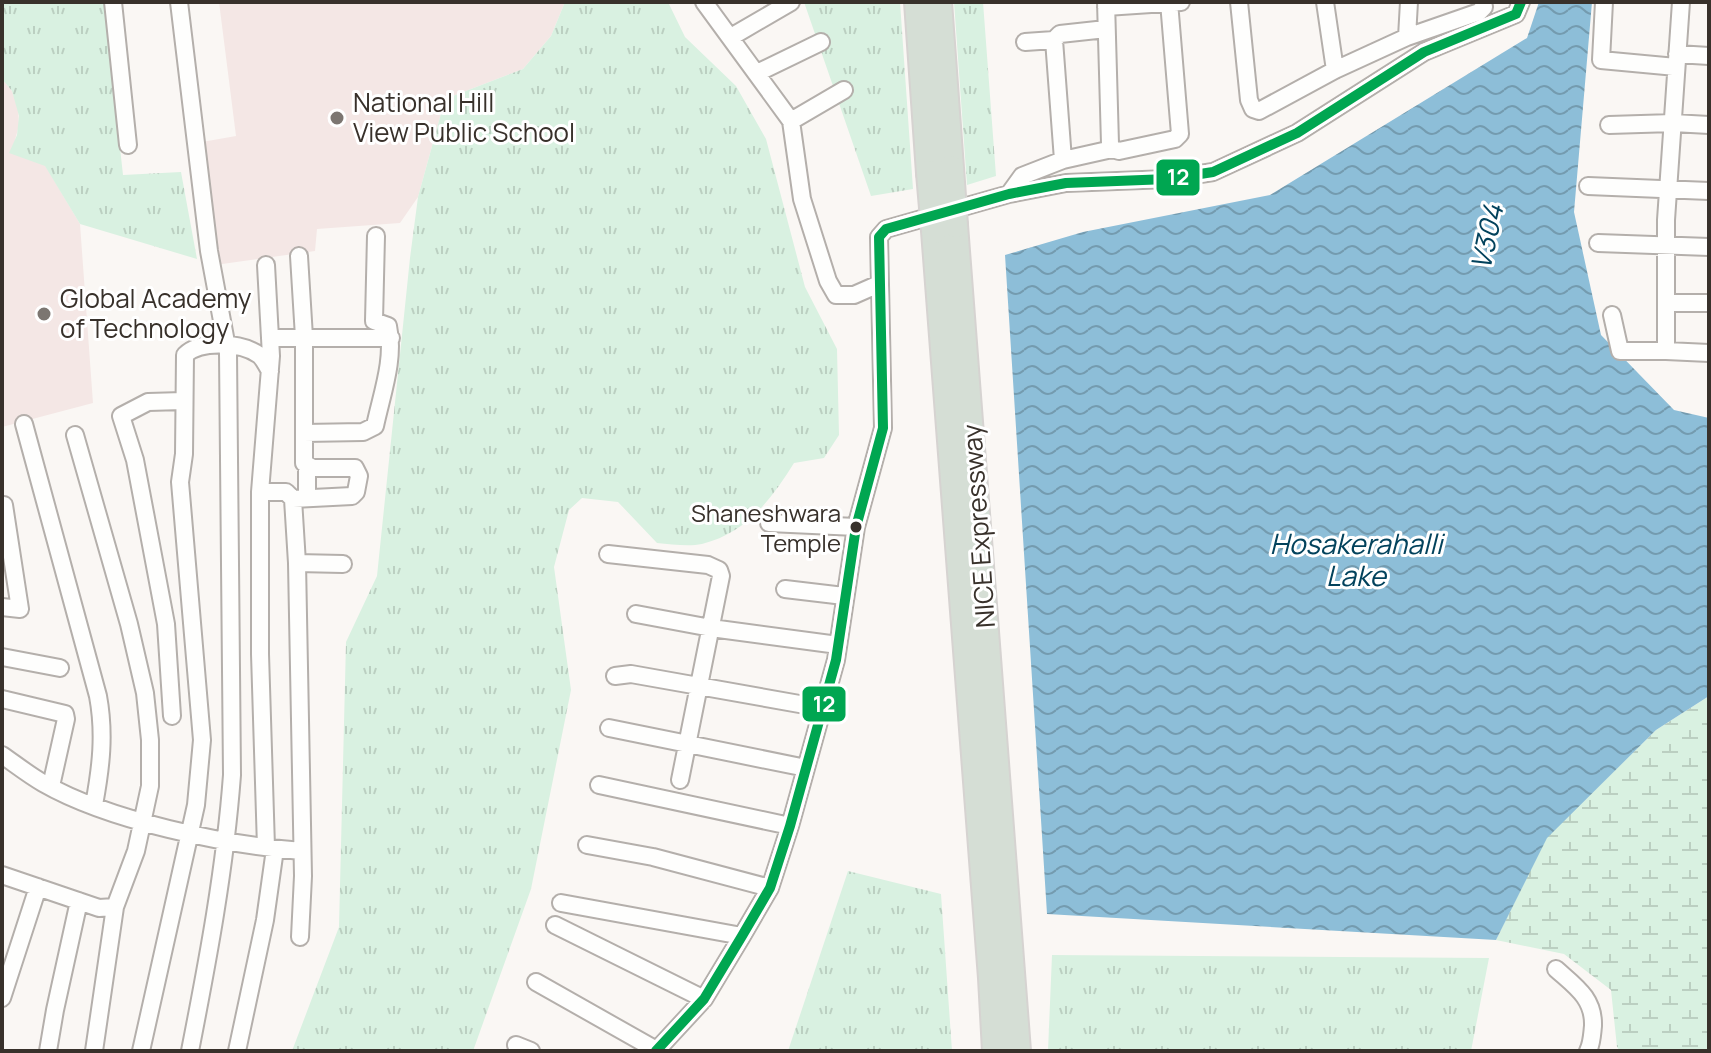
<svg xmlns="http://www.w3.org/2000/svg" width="1711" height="1053" font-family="Manrope,sans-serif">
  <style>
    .education { fill: #f4e7e5 }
    .grass { fill: url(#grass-tufts) }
    .wetland { fill: url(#wetland-marsh) }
    .water { fill: url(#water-waves) }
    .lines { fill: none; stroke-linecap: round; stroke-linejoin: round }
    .minor-casing { stroke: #b4afab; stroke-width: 20 }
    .highway-casing { stroke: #d6d3d1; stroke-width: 28 }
    .minor { stroke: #fefefd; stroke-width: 16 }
    .highway { stroke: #d5ded5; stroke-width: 24 }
    .highway-bridge-casing { stroke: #d6d3d1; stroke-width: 28; stroke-linecap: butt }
    .highway-bridge { stroke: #d5ded5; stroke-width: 24 }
    .bus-1-casing { stroke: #fff; stroke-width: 16 }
    .bus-1 { stroke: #00a651; stroke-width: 10 }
    .poi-dot { fill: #7c7671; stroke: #fff; stroke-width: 3 }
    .bus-dot { fill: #38312b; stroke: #fff; stroke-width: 3 }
    .labels { text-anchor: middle; stroke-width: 6; stroke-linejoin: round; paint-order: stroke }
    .bus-label { font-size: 24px; fill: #38312b; stroke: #fff; text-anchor: end }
    .poi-label { font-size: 26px; fill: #38312b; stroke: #fff; text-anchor: start }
    .street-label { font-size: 26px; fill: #38312b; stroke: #fff }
    .water-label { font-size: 28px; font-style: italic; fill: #02425c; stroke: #fff }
    .line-badge { stroke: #fff; stroke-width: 3 }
    .badge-label { font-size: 22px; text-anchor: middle; font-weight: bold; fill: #fff }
  </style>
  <defs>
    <pattern id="grass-tufts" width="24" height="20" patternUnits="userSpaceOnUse" patternTransform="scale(2)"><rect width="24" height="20" fill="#d9f1e1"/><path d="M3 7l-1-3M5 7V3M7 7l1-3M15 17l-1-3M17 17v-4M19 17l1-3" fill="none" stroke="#bbcfc1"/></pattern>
    <pattern id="wetland-marsh" width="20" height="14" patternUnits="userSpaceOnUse" patternTransform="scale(2)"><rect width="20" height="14" fill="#d9f1e1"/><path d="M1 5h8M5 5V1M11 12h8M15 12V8" fill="none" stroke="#bbcfc1"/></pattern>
    <pattern id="water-waves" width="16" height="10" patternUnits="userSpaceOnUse" patternTransform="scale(2)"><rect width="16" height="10" fill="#8dbed8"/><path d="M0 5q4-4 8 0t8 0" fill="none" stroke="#749baf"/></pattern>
  </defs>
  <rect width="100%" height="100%" fill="#faf7f4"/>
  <!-- education -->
  <path class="education" d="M 219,2 L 565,2 L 551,36 L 523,69 L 445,99 L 418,197 L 400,223 L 317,229 L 315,251 L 215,265 L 202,142 L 236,136 Z
    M 2,79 L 12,91 L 18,107 L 19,125 L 14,144 L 45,165 L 80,224 L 93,403 L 2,427 Z"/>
  <!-- grass -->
  <path class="grass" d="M 2,2 L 104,2 L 123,175 L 181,172 L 197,259 L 80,224 L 45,166 L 9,153 L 17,135 L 19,116 L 12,91 L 2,79 Z
    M 565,2 L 668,2 L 685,37 L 736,86 L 766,139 L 805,287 L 837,349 L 839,435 L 824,458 L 794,463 C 771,500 746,533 702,544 C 688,547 671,544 657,543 L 618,502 L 582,498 L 569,510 L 554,567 L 571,690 L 531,889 L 473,1051 L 292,1051 L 339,927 L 346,642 L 377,576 L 410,258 L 418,197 L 445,99 L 523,69 L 551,36 Z
    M 804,2 L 900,2 L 913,189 L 871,196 Z
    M 954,2 L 983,2 L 996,176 L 967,185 Z
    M 848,871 L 941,894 L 952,1051 L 788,1051 Z
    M 1052,955 L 1489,958 L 1471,1051 L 1048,1051 Z"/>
  <!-- wetland -->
  <path class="wetland" d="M 1709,696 L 1709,1051 L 1620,1051 L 1617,1047 L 1611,990 L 1564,954 L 1496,940 L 1546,838 L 1656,730 Z"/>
  <!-- water -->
  <path class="water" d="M 1539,2 L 1592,2 L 1574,212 L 1601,335 L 1674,410 L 1709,418 L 1709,696 L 1656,730 L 1547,838 L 1496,940 L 1047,914 L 1005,255 L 1083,232 L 1270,195 L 1527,38 Z"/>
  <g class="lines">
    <!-- minor casing -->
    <g class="minor-casing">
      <path id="minor" d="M 113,2 L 128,145
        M 179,2 L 209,251 L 228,353 L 232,775 C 225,869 208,959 190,1051
        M 704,2 L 791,121 L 802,199 L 828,281 L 836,295 L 854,295 L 879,284
        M 1106,2 L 1110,144 L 1112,149 L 1119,151 L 1175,139 L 1180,134 L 1169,2
        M 1239,2 L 1249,100 L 1253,109 L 1259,111 L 1335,70 L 1407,37 L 1409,2
        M 1325,2 L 1335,70
        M 1604,2 L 1601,60 L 1676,67
        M 1681,2 L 1666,220 L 1666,351 L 1709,353
        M 1106,7 L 1181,2
        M 731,37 L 791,2
        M 1407,37 L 1479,12 L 1484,7 L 1483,2
        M 1025,42 L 1054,40
        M 1677,54 L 1709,56
        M 757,73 L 821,42
        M 791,121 L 844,90
        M 1609,125 L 1673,123 L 1709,125
        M 1063,160 L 1054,40 L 1060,34 L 1106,29
        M 1588,186 L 1709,191
        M 1009,194 L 1022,176 L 1063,160 L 1112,149
        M 1598,243 L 1709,247
        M 1667,303 L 1709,303
        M 1612,315 L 1620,351 L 1666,351
        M 271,338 L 391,338
        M 24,424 L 98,696 C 105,734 101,767 94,805
        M 304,433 L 363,432 L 375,426 C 382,393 395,359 388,326 L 374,321 L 376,236
        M 307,466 L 307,498
        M 260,492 L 286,492 L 293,499 L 297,563 L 303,876 L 300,937
        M 293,499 L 352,496 L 356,492 L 359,476 L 355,468 L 313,468 L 304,463 L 304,337 L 299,256
        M 769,523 L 856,527
        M 608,554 L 708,565 L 719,570 L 721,576 L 680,780
        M 297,563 L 343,564
        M 785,589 L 844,596
        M 2,607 L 20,609 L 4,505
        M 636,614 L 711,628 L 838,645
        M 2,657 L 60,668
        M 615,676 L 631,674 L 822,708
        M 2,699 L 65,714 L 66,719 L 51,786
        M 172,716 L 166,624 L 135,460 L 121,416 L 148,402 L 183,401
        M 609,728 L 806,768
        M 2,755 C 15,764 29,775 43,783 C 109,821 226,845 302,851
        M 599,785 L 790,826
        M 587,845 L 653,857 L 770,888
        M 266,847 L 260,654 L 260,492 L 271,356 L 266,265
        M 2,875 L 99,908 L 115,907 L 136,851 L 150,786 L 150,740 L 145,693 L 129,624 L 75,435
        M 561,903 L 742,936
        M 555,925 L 704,999
        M 1556,969 C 1575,986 1594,998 1593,1026 C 1592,1035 1592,1043 1588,1051
        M 536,982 L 658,1051
        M 2,998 L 38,887
        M 516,1045 L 531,1051
        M 48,1051 L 55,1010 L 79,901
        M 94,1051 L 115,907
        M 141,1051 L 196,805 L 202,740 L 180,482 L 184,454 L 185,355 C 200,340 241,342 259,355 C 263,358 267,366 270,371
        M 237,1051 L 265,920 L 275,849
        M 656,1051 L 704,999 L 742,936 L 770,888 L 790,826 L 836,660 L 856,527 L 883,428 L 879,237 L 886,229 L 1009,194 L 1066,183 L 1168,179 L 1213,172 L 1297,133 L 1424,52 L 1516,14 L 1521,2"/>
    </g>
    <!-- highway casing -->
    <g class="highway-casing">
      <path id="highway" d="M 917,2 L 929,173
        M 939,2 L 951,168
        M 955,225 L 1018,1051
        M 934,231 L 991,978 L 995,1051"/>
    </g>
    <!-- minor -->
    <use href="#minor" class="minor"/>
    <!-- highway -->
    <use href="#highway" class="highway"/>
    <!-- highway-bridge casing -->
    <g class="highway-bridge-casing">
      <path id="highway-bridge" d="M 951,168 L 955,225
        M 929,173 L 934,231"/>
    </g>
    <!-- highway-bridge -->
    <use href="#highway-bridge" class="highway-bridge"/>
    <!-- bus-1 casing -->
    <g class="bus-1-casing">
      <path id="bus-1" d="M 656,1051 L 704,999 L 742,936 L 770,888 L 790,826 L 836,660 L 856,527 L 883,428 L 879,237 L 886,229 L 1009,194 L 1066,183 L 1168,179 L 1213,172 L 1297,133 L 1424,52 L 1516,14 L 1521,2"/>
    </g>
    <!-- bus-1 -->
    <use href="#bus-1" class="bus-1"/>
  </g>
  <!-- markers -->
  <g class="poi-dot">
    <circle cx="337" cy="118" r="8"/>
    <circle cx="44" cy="314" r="8"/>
  </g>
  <circle class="bus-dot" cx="856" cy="527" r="7"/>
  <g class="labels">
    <!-- bus labels -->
    <g class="bus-label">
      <text x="841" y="522">Shaneshwara<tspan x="841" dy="30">Temple</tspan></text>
    </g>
    <!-- poi labels -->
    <g class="poi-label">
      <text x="353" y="112">National Hill<tspan x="353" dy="30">View Public School</tspan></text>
      <text x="60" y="308">Global Academy<tspan x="60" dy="30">of Technology</tspan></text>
    </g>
    <!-- street labels -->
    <g class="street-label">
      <text transform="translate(979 526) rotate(-94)" y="9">NICE Expressway</text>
    </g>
    <!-- water labels -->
    <g class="water-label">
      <text transform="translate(1487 237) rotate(-78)" y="10">V304</text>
      <text x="1356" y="554">Hosakerahalli<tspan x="1356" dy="32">Lake</tspan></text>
    </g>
  </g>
  <g class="line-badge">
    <rect x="1155" y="158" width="46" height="39" rx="8" fill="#00a651"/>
    <rect x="801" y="685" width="46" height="38" rx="8" fill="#00a651"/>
  </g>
  <g class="badge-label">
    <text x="1178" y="185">12</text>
    <text x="824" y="712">12</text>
  </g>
  <!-- border -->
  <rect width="1711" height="1053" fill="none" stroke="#38312b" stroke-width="8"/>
</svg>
